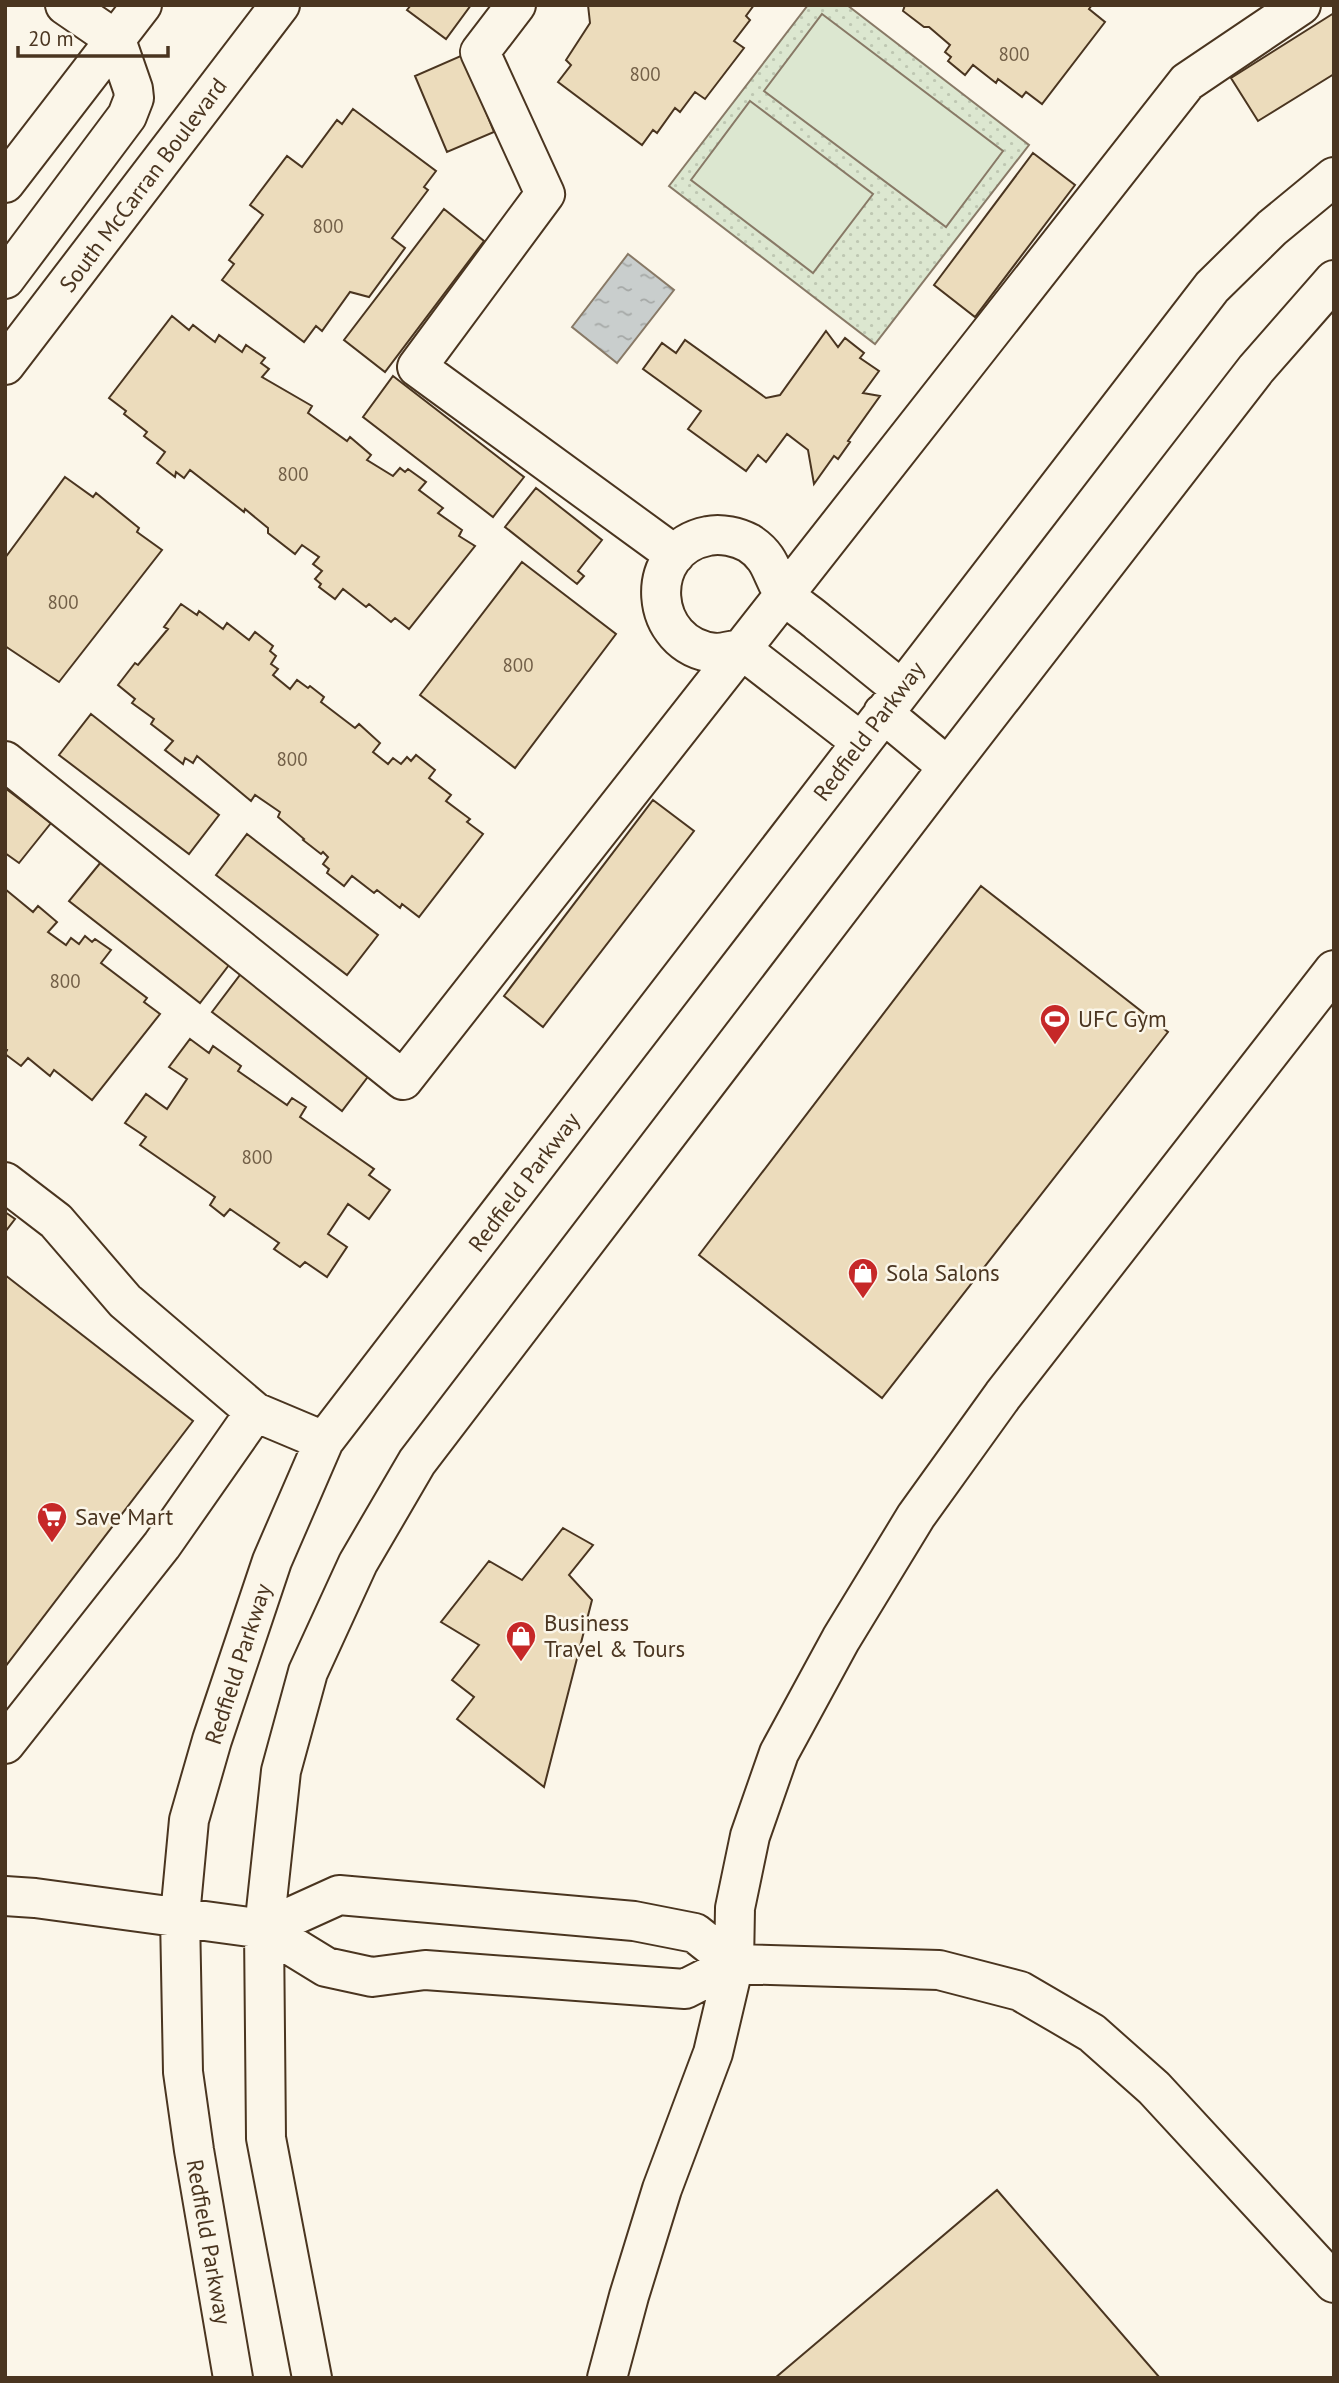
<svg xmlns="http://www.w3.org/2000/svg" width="1339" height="2383" font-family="'PT Sans',sans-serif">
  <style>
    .park { fill: url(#park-dots); stroke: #887966; stroke-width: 2 }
    .pitch { fill: #dce7d0; stroke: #887966; stroke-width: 2 }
    .water { fill: url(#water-ripples); stroke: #887966; stroke-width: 2 }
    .building { fill: #ecdcbc; stroke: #4a3520; stroke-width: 2 }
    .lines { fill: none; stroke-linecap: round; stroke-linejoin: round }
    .minor-casing { stroke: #4a3520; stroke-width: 42 }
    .major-casing { stroke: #4a3520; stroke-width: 42 }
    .minor { stroke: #fbf6e9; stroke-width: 38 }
    .major { stroke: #fbf6e9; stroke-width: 38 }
    .labels { text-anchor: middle; stroke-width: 5; stroke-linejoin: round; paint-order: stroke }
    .number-label { font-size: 19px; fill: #725f47 }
    .street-label { font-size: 23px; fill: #4a3520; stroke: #fbf6e9 }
    .poi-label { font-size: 23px; fill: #4a3520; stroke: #fbf6e9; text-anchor: start }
  </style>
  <defs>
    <pattern id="park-dots" width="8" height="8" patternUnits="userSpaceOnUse" patternTransform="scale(1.75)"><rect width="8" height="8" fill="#dce7d0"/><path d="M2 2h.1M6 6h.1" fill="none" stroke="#bec7b2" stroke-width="1.8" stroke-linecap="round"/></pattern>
    <pattern id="water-ripples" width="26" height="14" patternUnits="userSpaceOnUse" patternTransform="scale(1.75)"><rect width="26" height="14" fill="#c9cecd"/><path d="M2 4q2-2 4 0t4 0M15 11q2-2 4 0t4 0" fill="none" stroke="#a5a8a6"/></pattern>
  </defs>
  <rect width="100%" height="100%" fill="#fbf6e9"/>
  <!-- park -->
  <path class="park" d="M 808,5 L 847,5 L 1029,145 L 875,344 L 669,186 Z"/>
  <!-- pitch -->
  <path class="pitch" d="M 822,14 L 1003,151 L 946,227 L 764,91 Z
    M 750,101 L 873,194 L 813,273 L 691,180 Z"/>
  <!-- water -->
  <path class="water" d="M 628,254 L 674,290 L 617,363 L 572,327 Z"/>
  <!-- building -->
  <path class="building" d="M 411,5 L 471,5 L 446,39 L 407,10 Z
    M 588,5 L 754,5 L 746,16 L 750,20 L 734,41 L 744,48 L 705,99 L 695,92 L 680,112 L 675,108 L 657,133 L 653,130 L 642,145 L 558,82 L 571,65 L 566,60 L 590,23 Z
    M 905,5 L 1092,5 L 1089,9 L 1105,22 L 1042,104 L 1026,92 L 1022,97 L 998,79 L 996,83 L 973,65 L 965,75 L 948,61 L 951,57 L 945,52 L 950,45 L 929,27 L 924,27 L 903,11 Z
    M 1334,13 L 1334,74 L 1258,121 L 1231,78 Z
    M 463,55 L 494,132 L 447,152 L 415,76 Z
    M 353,109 L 436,171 L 424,187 L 428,190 L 392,238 L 405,248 L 369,297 L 350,292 L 322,331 L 316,326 L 304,342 L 222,280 L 234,264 L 229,260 L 263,215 L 250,205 L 287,156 L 302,167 L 337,120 L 342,124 Z
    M 1033,153 L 1075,185 L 975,317 L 934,285 Z
    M 444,209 L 484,241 L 385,372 L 344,340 Z
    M 172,316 L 189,330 L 193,325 L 215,342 L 219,335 L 242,352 L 246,345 L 265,358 L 261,363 L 269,369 L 262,377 L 312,406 L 308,413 L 347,441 L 350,437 L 371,455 L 367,460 L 393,476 L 400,468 L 405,472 L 408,469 L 426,482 L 419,490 L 443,508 L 438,513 L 462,530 L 459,536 L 475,546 L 409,629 L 395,618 L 391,622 L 369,604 L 366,607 L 343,589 L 335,599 L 319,587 L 321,584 L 315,579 L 322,571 L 313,564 L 319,557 L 302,545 L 295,554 L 268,533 L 268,528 L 245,509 L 244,512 L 190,470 L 184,478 L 176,472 L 175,477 L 157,463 L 165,452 L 144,436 L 147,432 L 124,414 L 126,411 L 109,398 Z
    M 826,331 L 838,347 L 845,338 L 864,353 L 860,358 L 879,371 L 863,393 L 880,396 L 848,441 L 850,442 L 838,459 L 834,456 L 814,484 L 808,450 L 787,434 L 766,462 L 758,455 L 746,471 L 688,429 L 701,411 L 643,369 L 662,343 L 676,353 L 685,340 L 766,398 L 780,395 Z
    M 393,376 L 524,477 L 493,517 L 363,417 Z
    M 65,477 L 93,497 L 96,493 L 139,528 L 137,532 L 162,550 L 59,682 L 5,646 L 5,558 Z
    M 536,488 L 602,540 L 578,571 L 584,576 L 577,584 L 505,527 Z
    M 522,562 L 616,634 L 515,768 L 420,695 Z
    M 181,604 L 197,615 L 199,611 L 223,629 L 227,623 L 249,640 L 255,632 L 273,646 L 270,651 L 276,656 L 271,664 L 278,669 L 273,675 L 290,689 L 297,680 L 308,688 L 310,686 L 324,697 L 321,702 L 355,728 L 359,724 L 380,743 L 373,752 L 388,764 L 393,758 L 401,764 L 407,757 L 411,761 L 416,755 L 435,770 L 429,778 L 451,795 L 446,801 L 470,819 L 467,822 L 483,834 L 419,917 L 402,904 L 400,908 L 377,890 L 374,893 L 352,876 L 344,886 L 327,873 L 329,869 L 323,864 L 328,857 L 323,852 L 321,854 L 303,840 L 304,839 L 278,817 L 280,812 L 255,795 L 251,801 L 197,756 L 193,763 L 185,758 L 183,764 L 165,750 L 173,741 L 151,724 L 154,719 L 132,703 L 135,699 L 118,685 L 135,663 L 138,665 L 168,629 L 164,627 Z
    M 91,714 L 219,815 L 189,854 L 59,755 Z
    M 5,788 L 51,823 L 19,863 L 5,853 Z
    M 653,800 L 694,831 L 543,1027 L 504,996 Z
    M 247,834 L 378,935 L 347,975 L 216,875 Z
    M 101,862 L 232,961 L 200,1003 L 69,901 Z
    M 981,886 L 1168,1032 L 882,1398 L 699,1255 Z
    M 5,889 L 33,912 L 38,906 L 57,922 L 48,932 L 66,945 L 71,938 L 79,944 L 85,936 L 92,942 L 95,939 L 111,950 L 101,963 L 147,998 L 144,1002 L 160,1014 L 92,1100 L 54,1070 L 50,1076 L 28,1058 L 21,1066 L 5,1054 L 7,1050 L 5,1049 Z
    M 243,971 L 373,1070 L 342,1111 L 212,1012 Z
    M 190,1039 L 209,1053 L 213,1046 L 241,1066 L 238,1071 L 287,1105 L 292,1098 L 306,1107 L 300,1117 L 374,1169 L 369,1175 L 390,1190 L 369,1219 L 348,1204 L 328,1234 L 347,1247 L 327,1277 L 305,1262 L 300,1267 L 274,1249 L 279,1243 L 230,1209 L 224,1216 L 210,1205 L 215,1197 L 140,1145 L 146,1137 L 125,1123 L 146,1094 L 167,1109 L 187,1079 L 169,1067 Z
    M 5,1212 L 15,1219 L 5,1232 Z
    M 5,1275 L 193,1421 L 5,1667 Z
    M 563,1528 L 593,1545 L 569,1575 L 592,1600 L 544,1787 L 457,1719 L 474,1697 L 452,1680 L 479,1645 L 441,1622 L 489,1561 L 522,1580 Z
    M 997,2190 L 1160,2378 L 775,2378 Z"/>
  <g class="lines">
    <!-- minor casing -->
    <g class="minor-casing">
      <path id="minor" d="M 65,5 L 116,40
        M 516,5 L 480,52 L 545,194 L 417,367 L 675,555
        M 883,713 L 948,767
        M 861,742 L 741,649 C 733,650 724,653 715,653 C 648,646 641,549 708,536 C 721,533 738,537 749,543 C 774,559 771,578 785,595 C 794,605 808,613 818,622 C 846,644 873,667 901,689
        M 5,761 L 403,1080 L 1187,82 L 1301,5
        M 5,1182 L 56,1221 L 125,1301 L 255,1412
        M 5,1744 L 162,1545 L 255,1412 L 324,1441
        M 5,1896 L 35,1898 L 264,1929 L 326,1967 L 372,1977 L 425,1970 L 685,1989 L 734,1964 L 939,1970 L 1020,1991 L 1092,2033 L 1154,2088 L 1334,2283
        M 264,1929 L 339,1895 L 634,1921 L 695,1933 L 734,1964
        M 233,2378 L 194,2150 L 183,2072 L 180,1916 L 189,1820 L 212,1740 L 272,1561 L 324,1441 L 1212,287 L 1272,228 L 1334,177
        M 312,2378 L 266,2138 L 264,1929 L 281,1771 L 308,1672 L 358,1563 L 417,1462 L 948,767 L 1256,369 L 1334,280
        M 607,2378 L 629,2296 L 662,2189 L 713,2053 L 734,1964 L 735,1908 L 750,1836 L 779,1753 L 841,1639 L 916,1516 L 1003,1395 L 1334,970"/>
    </g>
    <!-- major casing -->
    <g class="major-casing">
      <path id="major" d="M 5,183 L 142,5
        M 5,279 L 127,116 L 134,98 L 133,89 L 116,40
        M 5,365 L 280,5"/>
    </g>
    <!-- minor -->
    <use href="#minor" class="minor"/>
    <!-- major -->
    <use href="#major" class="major"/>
  </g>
  <!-- icons -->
  <defs>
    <g id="stadium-pin" transform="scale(1.575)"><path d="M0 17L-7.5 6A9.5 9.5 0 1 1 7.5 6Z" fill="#c62828" stroke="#fbf6e9"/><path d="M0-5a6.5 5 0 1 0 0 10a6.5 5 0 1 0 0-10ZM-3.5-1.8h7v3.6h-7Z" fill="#fff"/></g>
    <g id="shop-pin" transform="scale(1.575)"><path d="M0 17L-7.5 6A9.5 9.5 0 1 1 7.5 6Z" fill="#c62828" stroke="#fbf6e9"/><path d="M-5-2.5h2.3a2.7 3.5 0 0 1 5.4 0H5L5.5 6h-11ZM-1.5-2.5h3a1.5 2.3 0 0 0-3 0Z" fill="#fff"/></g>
    <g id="supermarket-pin" transform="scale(1.575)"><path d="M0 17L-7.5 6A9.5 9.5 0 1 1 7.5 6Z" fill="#c62828" stroke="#fbf6e9"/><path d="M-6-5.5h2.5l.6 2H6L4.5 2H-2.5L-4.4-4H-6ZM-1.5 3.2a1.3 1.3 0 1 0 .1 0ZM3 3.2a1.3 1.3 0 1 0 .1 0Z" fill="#fff"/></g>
  </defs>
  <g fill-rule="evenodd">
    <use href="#stadium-pin" x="1055" y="1019"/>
    <use href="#shop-pin" x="863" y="1273"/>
    <use href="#supermarket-pin" x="52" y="1517"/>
    <use href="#shop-pin" x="521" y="1636"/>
  </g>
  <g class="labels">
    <!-- number labels -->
    <g class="number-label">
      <text x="1014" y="61">800</text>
      <text x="645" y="81">800</text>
      <text x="328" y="233">800</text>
      <text x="293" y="481">800</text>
      <text x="63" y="609">800</text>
      <text x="518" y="672">800</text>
      <text x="292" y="766">800</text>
      <text x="65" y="988">800</text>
      <text x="257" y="1164">800</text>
    </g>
    <!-- street labels -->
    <g class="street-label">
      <text transform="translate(143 185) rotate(-53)" y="8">South McCarran Boulevard</text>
      <text transform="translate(869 731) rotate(-53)" y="8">Redfield Parkway</text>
      <text transform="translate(524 1182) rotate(-53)" y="8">Redfield Parkway</text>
      <text transform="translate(238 1664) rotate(-72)" y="8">Redfield Parkway</text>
      <text transform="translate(209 2242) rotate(80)" y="8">Redfield Parkway</text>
    </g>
    <!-- poi labels -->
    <g class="poi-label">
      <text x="1078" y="1027">UFC Gym</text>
      <text x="886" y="1281">Sola Salons</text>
      <text x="75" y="1525">Save Mart</text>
      <text x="544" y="1631">Business<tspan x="544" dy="26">Travel &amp; Tours</tspan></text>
    </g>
  </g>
  <!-- border -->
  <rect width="1339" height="2383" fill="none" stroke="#4a3520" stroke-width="14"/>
  <!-- scale -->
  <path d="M18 46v10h150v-10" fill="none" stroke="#4a3520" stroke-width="3.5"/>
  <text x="28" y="46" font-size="21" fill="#4a3520" stroke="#fbf6e9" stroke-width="5" paint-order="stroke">20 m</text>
</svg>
